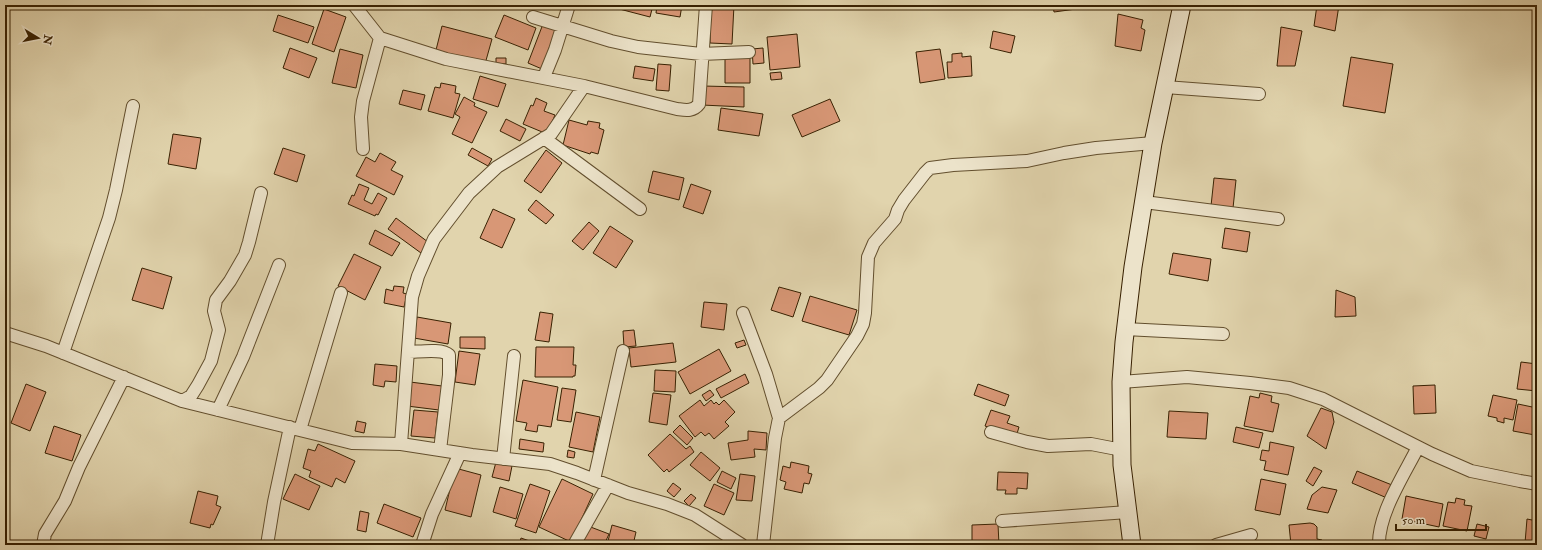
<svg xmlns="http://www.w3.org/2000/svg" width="1542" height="550" font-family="'IM FELL Double Pica',serif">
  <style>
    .building { fill: #d89776; stroke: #382102 }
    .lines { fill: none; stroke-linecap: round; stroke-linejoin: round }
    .street-casing { stroke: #624e2d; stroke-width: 14 }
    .secondary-casing { stroke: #382102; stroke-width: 19 }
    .street { stroke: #ece3ca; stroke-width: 12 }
    .secondary { stroke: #ece3ca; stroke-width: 17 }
  </style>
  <rect width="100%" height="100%" fill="#e1d4ad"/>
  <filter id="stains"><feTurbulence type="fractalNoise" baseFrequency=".005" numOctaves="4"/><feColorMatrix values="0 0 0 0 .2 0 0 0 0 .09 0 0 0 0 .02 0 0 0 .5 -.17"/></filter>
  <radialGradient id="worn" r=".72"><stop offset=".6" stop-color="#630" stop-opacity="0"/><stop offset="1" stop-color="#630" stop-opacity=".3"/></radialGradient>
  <!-- building -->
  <path class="building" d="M 604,5 L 653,5 L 650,17 Z
    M 657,5 L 682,5 L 680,17 L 656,13 Z
    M 711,5 L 734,5 L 732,44 L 710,43 Z
    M 1053,5 L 1075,5 L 1076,9 L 1054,12 Z
    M 1317,5 L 1339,5 L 1335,31 L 1314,26 Z
    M 324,9 L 346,17 L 334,52 L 312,44 Z
    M 1118,14 L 1143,20 L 1141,28 L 1145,30 L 1141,51 L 1115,46 Z
    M 278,15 L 314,27 L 308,43 L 273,31 Z
    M 504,15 L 536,28 L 528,50 L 495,37 Z
    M 543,24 L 558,29 L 542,69 L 528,63 Z
    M 442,26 L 492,39 L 485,64 L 436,50 Z
    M 1281,27 L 1302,31 L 1295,66 L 1277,66 Z
    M 993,31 L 1015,36 L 1011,53 L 990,48 Z
    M 797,34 L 800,67 L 770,70 L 767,37 Z
    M 290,48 L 317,58 L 309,78 L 283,68 Z
    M 763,48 L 764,63 L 753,64 L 752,49 Z
    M 340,49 L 363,55 L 356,88 L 332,83 Z
    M 940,49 L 945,79 L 920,83 L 916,52 Z
    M 962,53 L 962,57 L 971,56 L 972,76 L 948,78 L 947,62 L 952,62 L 952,54 Z
    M 725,56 L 750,56 L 750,83 L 725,83 Z
    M 1351,57 L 1393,64 L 1385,113 L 1343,106 Z
    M 496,58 L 506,58 L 506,64 L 496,63 Z
    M 658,64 L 671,65 L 669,91 L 656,90 Z
    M 635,66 L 655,69 L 653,81 L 633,78 Z
    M 781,72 L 782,79 L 771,80 L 770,73 Z
    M 480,76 L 506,84 L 498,107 L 473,99 Z
    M 441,83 L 456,86 L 455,93 L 460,94 L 453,118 L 428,111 L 435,87 L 440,88 Z
    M 703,86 L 744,87 L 744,107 L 702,105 Z
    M 403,90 L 425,95 L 421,110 L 399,104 Z
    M 464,97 L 475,103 L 474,106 L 487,112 L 472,143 L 452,134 L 460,117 L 455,114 Z
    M 536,98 L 547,103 L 544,111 L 555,115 L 547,134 L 523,124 L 531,105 L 533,106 Z
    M 830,99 L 840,121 L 802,137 L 792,115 Z
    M 721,108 L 763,114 L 759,136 L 718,130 Z
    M 506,119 L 526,129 L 520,141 L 500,131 Z
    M 569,120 L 587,125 L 588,121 L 600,123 L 599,128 L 604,130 L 598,154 L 591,152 L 590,154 L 563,145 Z
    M 173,134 L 201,138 L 196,169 L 168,164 Z
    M 283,148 L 305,155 L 297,182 L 274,174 Z
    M 472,148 L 492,159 L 488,166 L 468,155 Z
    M 546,150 L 562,163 L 541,193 L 524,181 Z
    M 380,153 L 396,162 L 391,170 L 403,176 L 394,195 L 356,176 L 366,157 L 375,162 Z
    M 653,171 L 684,178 L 679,200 L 648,192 Z
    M 1214,178 L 1236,180 L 1233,208 L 1211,206 Z
    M 359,184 L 369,188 L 364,200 L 372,204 L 378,193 L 387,198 L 378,215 L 376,214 L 375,216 L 348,204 L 352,195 L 354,196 Z
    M 691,184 L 711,191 L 703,214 L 683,207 Z
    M 536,200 L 554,215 L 546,224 L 528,210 Z
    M 493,209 L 515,219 L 502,248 L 480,238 Z
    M 396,218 L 428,242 L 421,253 L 388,229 Z
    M 589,222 L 599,231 L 583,250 L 572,241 Z
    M 610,226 L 633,241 L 616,268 L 593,253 Z
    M 1225,228 L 1250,232 L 1247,252 L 1222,248 Z
    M 375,230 L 400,243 L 392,256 L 369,244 Z
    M 1173,253 L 1211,259 L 1208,281 L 1169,274 Z
    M 354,254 L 381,267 L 365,300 L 338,286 Z
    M 142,268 L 172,277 L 163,309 L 132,300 Z
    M 394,286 L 404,287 L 403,293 L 407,294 L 404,307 L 384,303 L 386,289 L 393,291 Z
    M 779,287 L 801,293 L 793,317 L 771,310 Z
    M 1336,290 L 1355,297 L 1356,316 L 1335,317 Z
    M 810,296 L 857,310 L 849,335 L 802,321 Z
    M 704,302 L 727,304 L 724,330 L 701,327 Z
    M 540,312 L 553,314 L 549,342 L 535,340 Z
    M 417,317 L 451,323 L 448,344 L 414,338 Z
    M 634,330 L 636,346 L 624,347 L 623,331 Z
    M 460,337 L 485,337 L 485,349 L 460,348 Z
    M 744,340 L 746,345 L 737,348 L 735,343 Z
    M 673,343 L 676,362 L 631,367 L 629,348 Z
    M 536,347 L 574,347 L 573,365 L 576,365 L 575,376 L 573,376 L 573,377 L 535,377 Z
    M 719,349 L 731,371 L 690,394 L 678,372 Z
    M 459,351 L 480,354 L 475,385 L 455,382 Z
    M 1521,362 L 1537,364 L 1537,391 L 1517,389 Z
    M 375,364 L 397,366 L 396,382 L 385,381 L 384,387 L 373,385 Z
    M 655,370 L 676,371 L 675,392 L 654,391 Z
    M 745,374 L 749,383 L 721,398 L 716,389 Z
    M 523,380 L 558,387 L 551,427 L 538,425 L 537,432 L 525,430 L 527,423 L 516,421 Z
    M 410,382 L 442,386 L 439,410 L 407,406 Z
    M 26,384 L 46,392 L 30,431 L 11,423 Z
    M 978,384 L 1009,395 L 1005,406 L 974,395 Z
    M 1435,385 L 1436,413 L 1414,414 L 1413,386 Z
    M 562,388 L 576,390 L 571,422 L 557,420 Z
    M 710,390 L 714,395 L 706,401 L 702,395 Z
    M 653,393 L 671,395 L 667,425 L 649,422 Z
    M 1260,393 L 1272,396 L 1271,402 L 1279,404 L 1273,432 L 1244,426 L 1250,396 L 1259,398 Z
    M 1493,395 L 1517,400 L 1513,420 L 1504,418 L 1504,423 L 1497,421 L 1497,418 L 1488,416 Z
    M 700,400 L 704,406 L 711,400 L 714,404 L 716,402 L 719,405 L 724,400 L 735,412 L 725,422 L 729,426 L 714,439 L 709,433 L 705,436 L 701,432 L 695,437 L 679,416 Z
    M 1518,404 L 1537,408 L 1537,428 L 1535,435 L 1513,431 Z
    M 1321,408 L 1332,412 L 1334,422 L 1326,449 L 1307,436 Z
    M 414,410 L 438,412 L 435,438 L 411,436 Z
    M 991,410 L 1010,416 L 1007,423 L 1019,427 L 1016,437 L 985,426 Z
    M 1169,411 L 1208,413 L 1206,439 L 1167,437 Z
    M 576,412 L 600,417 L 593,452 L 569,447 Z
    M 357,421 L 366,423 L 364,433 L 355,431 Z
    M 680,425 L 693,438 L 687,445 L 673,432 Z
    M 54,426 L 81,435 L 72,461 L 45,453 Z
    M 1236,427 L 1263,433 L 1259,448 L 1233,442 Z
    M 748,431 L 767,433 L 766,450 L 754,449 L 755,457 L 731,460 L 728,443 L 748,440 Z
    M 670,434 L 686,449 L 690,446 L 694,452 L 669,472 L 667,469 L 664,472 L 648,455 Z
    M 520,439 L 544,443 L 543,452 L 519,449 Z
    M 1270,442 L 1294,447 L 1288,475 L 1264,470 L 1266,461 L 1260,460 L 1262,450 L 1269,451 Z
    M 318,444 L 355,461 L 345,483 L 336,478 L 332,487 L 309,477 L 311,471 L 303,468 L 308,449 L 315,451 Z
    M 568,450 L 575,452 L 574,458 L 567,457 Z
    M 701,452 L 720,468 L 710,481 L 690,465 Z
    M 496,462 L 512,466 L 509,481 L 492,477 Z
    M 791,462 L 809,466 L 808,473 L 812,474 L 809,484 L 804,483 L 802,493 L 784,489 L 786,482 L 780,480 L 783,466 L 790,468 Z
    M 1314,467 L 1322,471 L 1313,486 L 1306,481 Z
    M 455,468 L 481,475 L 471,517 L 445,510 Z
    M 722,471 L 736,478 L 731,489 L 717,482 Z
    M 1357,471 L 1392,485 L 1387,498 L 1352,483 Z
    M 998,472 L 1028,473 L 1027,489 L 1017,488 L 1017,494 L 1005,494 L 1006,490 L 997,490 Z
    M 295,474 L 320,486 L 309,510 L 283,499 Z
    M 740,474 L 755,476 L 752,501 L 736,500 Z
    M 562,479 L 593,494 L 571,542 L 539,527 Z
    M 1261,479 L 1286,484 L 1280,515 L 1255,510 Z
    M 673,483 L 681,489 L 674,497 L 667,491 Z
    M 530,484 L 550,491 L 536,533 L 515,526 Z
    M 714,484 L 734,493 L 724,515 L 704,506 Z
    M 500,487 L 523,494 L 516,519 L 493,512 Z
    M 1322,487 L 1337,490 L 1328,513 L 1307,509 L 1312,495 Z
    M 198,491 L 218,496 L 216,505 L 221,507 L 213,525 L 211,524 L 210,528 L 190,523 Z
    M 691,494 L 696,498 L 689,506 L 684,501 Z
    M 1406,496 L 1443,504 L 1439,527 L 1402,519 Z
    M 1456,498 L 1465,500 L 1464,505 L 1472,506 L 1467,531 L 1443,526 L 1448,502 L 1455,503 Z
    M 384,504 L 421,518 L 413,537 L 377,523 Z
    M 360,511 L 369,513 L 366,532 L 357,530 Z
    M 1527,519 L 1537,521 L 1537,545 L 1525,543 Z
    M 1310,523 L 1314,524 L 1317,527 L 1317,539 L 1322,540 L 1322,545 L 1291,545 L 1289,525 Z
    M 998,524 L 999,545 L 972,545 L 972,525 Z
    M 1477,524 L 1489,527 L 1486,539 L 1474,536 Z
    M 612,525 L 636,532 L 633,545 L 607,545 Z
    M 588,526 L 609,534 L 604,545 L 581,545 Z
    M 521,538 L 541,545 L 519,545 Z"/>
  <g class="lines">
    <!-- street casing -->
    <g class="street-casing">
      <path id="street" d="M 354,5 L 380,38 L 446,59 L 584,86
        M 533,17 L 611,41 L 638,47 L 701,54 L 749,52
        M 544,77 L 555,50 L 569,5
        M 1165,87 L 1259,94
        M 544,138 L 640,209
        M 363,149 L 361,117 L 363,101 L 380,38
        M 1144,202 L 1278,219
        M 743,313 L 766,374 L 779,418
        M 1125,329 L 1223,334
        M 5,333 L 46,346 L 182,401 L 316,434 L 352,443 L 401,444 L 472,455 L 550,464 L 577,473 L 628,493 L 667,504 L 695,515 L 742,545
        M 408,352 C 418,352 442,348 449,355 L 449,375 L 440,450
        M 63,353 L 109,218 L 116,190 L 133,106
        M 1121,382 L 1187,377 L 1250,383 L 1289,388 L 1323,399 L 1432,454 L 1471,471 L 1520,481 L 1537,484
        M 182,401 L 191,396 L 198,385 L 211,361 L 219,330 L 214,311 L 216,300 L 230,281 L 245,255 L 249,242 L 261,193
        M 218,410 L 243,357 L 279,265
        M 300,430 L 341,293
        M 991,432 L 1027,442 L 1048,446 L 1091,444 L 1122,450
        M 401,444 L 412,297 L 418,276 L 434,239 L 469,193 L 497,167 L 551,134 L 584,86 L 677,109 C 685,110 693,112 699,104 L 706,5
        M 503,459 L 514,356
        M 594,480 L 623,351
        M 1002,521 L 1128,512
        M 43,545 L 45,534 L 65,501 L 79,467 L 124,377
        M 267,545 L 274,502 L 290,427
        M 422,545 L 432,514 L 460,453
        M 574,545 L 608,485
        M 763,545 L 775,438 L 779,418 L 819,388 L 827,380 L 857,336 L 863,324 L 865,313 L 868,257 L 874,243 L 895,219 L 898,210 L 904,200 L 925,173 L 930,168 L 953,165 L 1027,161 L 1064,153 L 1096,148 L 1153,143
        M 1216,545 L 1251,535
        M 1379,545 C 1378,514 1404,475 1418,447"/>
    </g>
    <!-- secondary casing -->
    <g class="secondary-casing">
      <path id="secondary" d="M 1132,545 L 1122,465 L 1121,382 L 1124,342 L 1133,267 L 1153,143 L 1182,5"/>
    </g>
    <!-- street -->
    <use href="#street" class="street"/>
    <!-- secondary -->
    <use href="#secondary" class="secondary"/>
  </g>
  <!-- margin -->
  <rect width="1542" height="550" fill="none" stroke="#e1d4ad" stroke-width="20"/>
  <rect x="6" y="6" width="1530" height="538" fill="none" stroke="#382102" stroke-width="2"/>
  <rect x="10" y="10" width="1522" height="530" fill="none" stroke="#382102"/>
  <!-- north arrow -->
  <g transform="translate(38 38) rotate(100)" stroke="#ece3ca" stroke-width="3" paint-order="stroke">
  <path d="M0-3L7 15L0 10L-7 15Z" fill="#382102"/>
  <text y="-6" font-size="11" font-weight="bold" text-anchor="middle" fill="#382102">N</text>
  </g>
  <!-- scale -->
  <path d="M1396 524v6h90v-6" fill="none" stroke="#382102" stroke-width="2"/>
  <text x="1402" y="524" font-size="12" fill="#382102" stroke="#ece3ca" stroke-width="3" paint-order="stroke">50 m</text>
  <rect width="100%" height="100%" filter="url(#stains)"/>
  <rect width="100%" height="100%" fill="url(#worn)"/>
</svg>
